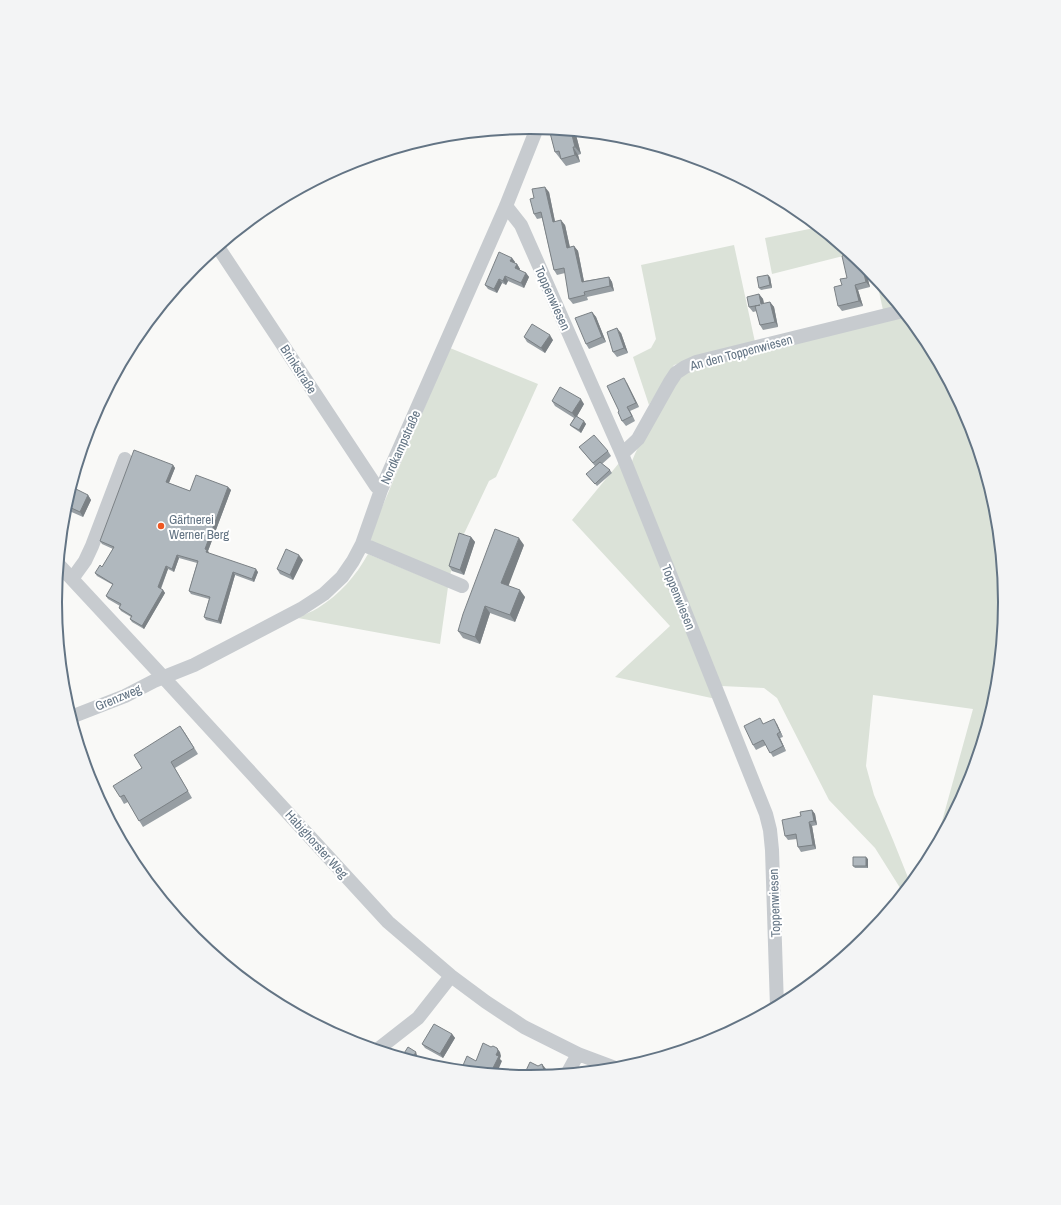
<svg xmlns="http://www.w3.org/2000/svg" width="1061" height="1205" font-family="'Archivo Narrow',sans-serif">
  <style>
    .green { fill: #dbe2d8 }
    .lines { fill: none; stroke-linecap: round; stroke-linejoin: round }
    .minor { stroke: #c7cbcf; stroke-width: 14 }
    .wall { fill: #979ea3 }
    .shaded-wall { fill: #7b8185 }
    .building { fill: #b0b8be; stroke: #7b8185 }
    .poi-dot { fill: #ee5823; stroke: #fff; stroke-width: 1.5 }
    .labels { text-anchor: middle; stroke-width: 4; stroke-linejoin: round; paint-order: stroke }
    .street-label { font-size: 13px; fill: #637484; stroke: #fff }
    .poi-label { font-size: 13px; fill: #637484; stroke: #fff; text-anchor: start }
    .rim { fill: none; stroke: #637484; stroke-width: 2 }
  </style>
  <rect width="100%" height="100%" fill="#f9f9f7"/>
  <!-- green -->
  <path class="green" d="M 819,227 L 851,254 L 772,274 L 765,238 Z
    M 734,245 L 755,342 L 674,365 L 649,405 L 633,357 L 651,348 L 656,339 L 641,265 Z
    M 876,278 L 900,306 L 883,310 Z
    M 907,315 L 926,339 L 970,421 L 997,510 L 1006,603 L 997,695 L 970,785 L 933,854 L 973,709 L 873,695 L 866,766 L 874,795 L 893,840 L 911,885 L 906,891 L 902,891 L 875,848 L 829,800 L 777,698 L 764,688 L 721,686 L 632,462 C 638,445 671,380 685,372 C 691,369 699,367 705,365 Z
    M 450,348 L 538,384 L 496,477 L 489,481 L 462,538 L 449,578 L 375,544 L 369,538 L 405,453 Z
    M 619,463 L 716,699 L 615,677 L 670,626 L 572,520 Z
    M 368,554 L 448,587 L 440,644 L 298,618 C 304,614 312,612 318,608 C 339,595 356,576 368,554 Z"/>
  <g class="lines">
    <!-- minor -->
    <path class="minor" d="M 506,206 L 521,225 L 622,454 L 766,814 L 770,830 L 772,850 L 777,1007
      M 218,247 L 376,486 L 381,490
      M 622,454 L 638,439 L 670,382 L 676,373 L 685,367 L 696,362 L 903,311
      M 362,544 L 462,586
      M 59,565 L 164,678 L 388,922 L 451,976 L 486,1002 L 524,1027 L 578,1054 L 618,1069
      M 72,579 L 85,561 L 92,546 L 125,459
      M 71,717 L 125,696 L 154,681 L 194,665 L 301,609 L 324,594 L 342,577 L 353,561 L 362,544 L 381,490 L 506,206 L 537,128
      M 377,1050 L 418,1018 L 451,976
      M 567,1074 L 578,1054"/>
  </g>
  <!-- wall -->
  <path class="wall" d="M 549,129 L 573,131 L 576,135 L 581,154 L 578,155 L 580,162 L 566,166 L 555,152 Z
    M 549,192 L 555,221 L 565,225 L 570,247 L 574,246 L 578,251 L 584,281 L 609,277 L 612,282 L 614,291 L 587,297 L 588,300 L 573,304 L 569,299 L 565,273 L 557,275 L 554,270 L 542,218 L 537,219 L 534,214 L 534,198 Z
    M 851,253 L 865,265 L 864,265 L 870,287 L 858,290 L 863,306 L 842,311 L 838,306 L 842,285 L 847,278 Z
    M 512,258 L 515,262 L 514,263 L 517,264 L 520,269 L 519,270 L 526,273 L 529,277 L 524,288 L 508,281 L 506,285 L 502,283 L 497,293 L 488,289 L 485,285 Z
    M 770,277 L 772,288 L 761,290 L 759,288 Z
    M 759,294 L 763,299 L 764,304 L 770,302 L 774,307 L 778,327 L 763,330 L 760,325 L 757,311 L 753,312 L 749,307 Z
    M 592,312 L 596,317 L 606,342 L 589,349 L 586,344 Z
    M 621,333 L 628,353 L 617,357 L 613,352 Z
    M 524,337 L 553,340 L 545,353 L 527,342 Z
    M 627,383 L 639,407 L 630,411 L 635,421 L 626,426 L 622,421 L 619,411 Z
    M 552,401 L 584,404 L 577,416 L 586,424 L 581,433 L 572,427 L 570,425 L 574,418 L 555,406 Z
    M 579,447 L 608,451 L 611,456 L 602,464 L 610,470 L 612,473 L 597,486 L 588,476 L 595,466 Z
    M 173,465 L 175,468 L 169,483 L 190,491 L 228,487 L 231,490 L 208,551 L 209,553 L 258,572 L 254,582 L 235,575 L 221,624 L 206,620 L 204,617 L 209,599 L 191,594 L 189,591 L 197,563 L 179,558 L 174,572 L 168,569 L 161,589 L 163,590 L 165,593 L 144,629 L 132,622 L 130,619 L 131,617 L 121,611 L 119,608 L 120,606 L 108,599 L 106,596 L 113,585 L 97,576 L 95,573 L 102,567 L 113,549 L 102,544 L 100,541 Z
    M 69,493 L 88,495 L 91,500 L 83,517 L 67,510 L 65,506 Z
    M 471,537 L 475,542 L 464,575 L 452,571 L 449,566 Z
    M 524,545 L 508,585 L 525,597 L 515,622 L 490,613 L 480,644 L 463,638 L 458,631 Z
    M 303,560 L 293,580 L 280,574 L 277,569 Z
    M 763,724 L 777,724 L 783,737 L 780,738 L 786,751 L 773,757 L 766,745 L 756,750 L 753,745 Z
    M 180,726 L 198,754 L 175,768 L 192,798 L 143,827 L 128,802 L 124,804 L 120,797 L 142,768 Z
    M 812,810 L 815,814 L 817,825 L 812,826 L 816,849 L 801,852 L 798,847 L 797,839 L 788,840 L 785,836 L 801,816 Z
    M 868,859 L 868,868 L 855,868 L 853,866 Z
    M 452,1034 L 455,1038 L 443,1058 L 425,1048 L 422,1044 Z"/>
  <!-- shaded-wall -->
  <path class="shaded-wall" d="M 571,131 L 573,131 L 576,135 L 581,154 L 575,147 Z
    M 573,147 L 578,155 L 580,162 L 575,155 Z
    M 545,187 L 549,192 L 556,227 L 553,222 Z
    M 561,220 L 565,225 L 571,253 L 567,248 Z
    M 574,246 L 578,251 L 585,287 L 582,282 Z
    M 512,258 L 515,262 L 513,266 L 510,261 Z
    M 861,262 L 864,265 L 870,287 L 866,282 Z
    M 517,264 L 520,269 L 518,272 L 515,268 Z
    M 526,273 L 529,277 L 524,288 L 521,283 Z
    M 768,275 L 770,277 L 772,288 L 770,285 Z
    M 505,276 L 508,281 L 506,285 L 503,281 Z
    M 609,277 L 612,282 L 614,291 L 610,286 Z
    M 499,279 L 502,283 L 497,293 L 494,289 Z
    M 855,285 L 858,290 L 863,306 L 859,301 Z
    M 759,294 L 763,299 L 765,309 L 761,304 Z
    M 770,302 L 774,307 L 778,327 L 775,322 Z
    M 592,312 L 596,317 L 606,342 L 602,337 Z
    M 617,328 L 621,333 L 628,353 L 624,348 Z
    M 550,335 L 553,340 L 545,353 L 541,348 Z
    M 624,378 L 627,383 L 639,407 L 636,403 Z
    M 581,399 L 584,404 L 576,418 L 572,413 Z
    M 627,407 L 630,411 L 635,421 L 632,416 Z
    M 584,421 L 586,424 L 581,433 L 579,430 Z
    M 173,465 L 175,468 L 168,485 L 166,482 Z
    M 228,487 L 231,490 L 208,551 L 209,553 L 208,555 L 206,552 L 205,549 Z
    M 88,495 L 91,500 L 83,517 L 80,512 Z
    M 471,537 L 475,542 L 464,575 L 460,570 Z
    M 519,538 L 524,545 L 507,590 L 501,583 Z
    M 177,555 L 179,558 L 174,572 L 172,569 Z
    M 299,555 L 303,560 L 293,580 L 290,575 Z
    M 166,566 L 168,569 L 160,590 L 158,587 Z
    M 256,569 L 258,572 L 254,582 L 252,579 Z
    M 233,572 L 235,575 L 221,624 L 218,621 Z
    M 163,590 L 165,593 L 144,629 L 142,626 Z
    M 520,590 L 525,597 L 515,622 L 510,615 Z
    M 485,606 L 490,613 L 480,644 L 475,637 Z
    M 774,719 L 777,724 L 783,737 L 780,732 Z
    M 180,726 L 185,733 L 198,754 L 194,748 Z
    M 777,734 L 780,738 L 786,751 L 783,746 Z
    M 812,810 L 815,814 L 817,825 L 814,821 Z
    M 809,822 L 812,826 L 816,849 L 813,845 Z
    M 866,857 L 868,859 L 868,868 L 866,866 Z
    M 452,1034 L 455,1038 L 443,1058 L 440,1054 Z
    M 497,1048 L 500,1052 L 501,1056 L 500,1059 L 502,1061 L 496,1075 L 490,1074 L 496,1055 Z
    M 416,1052 L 417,1055 L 413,1061 L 410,1061 Z
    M 542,1064 L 546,1069 L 548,1075 L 547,1076 L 541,1077 Z"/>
  <!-- building -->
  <path class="building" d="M 549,129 L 571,131 L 575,147 L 573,147 L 575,155 L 561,159 L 559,151 L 555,152 Z
    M 545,187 L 553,222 L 561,220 L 567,248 L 574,246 L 582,282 L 609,277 L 610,286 L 584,292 L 585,295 L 569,299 L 564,268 L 554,270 L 541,212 L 534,214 L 530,199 L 534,198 L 532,189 Z
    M 499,252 L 512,258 L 510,261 L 517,264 L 515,268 L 526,273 L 521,283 L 505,276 L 503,281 L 499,279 L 494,289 L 485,285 Z
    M 851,253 L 861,262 L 866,282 L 855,285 L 859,301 L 838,306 L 834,287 L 842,285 L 840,279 L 847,278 L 842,256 Z
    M 768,275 L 770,285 L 759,288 L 757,277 Z
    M 759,294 L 761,304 L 770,302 L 775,322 L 760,325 L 755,306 L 760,305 L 749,307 L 747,297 Z
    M 592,312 L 602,337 L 586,344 L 575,318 Z
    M 532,324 L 550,335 L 541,348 L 524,337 Z
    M 617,328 L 624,348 L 613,352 L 607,332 Z
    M 624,378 L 636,403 L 627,407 L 632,416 L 622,421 L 618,412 L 619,411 L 607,386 Z
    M 560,387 L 581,399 L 572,413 L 552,401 Z
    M 576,416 L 584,421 L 579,430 L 570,425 Z
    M 594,435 L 608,451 L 593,463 L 579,447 Z
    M 134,450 L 173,465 L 166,482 L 190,491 L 196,475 L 228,487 L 205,549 L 207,550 L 206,552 L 256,569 L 252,579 L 233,572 L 218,621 L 204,617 L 210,597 L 189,591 L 198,561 L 177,555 L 172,569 L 166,566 L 158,587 L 163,590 L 142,626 L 130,619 L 132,616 L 119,608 L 121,604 L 106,596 L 113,584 L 95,573 L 100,565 L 102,567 L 114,547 L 100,541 Z
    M 600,462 L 610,470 L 595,484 L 586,474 Z
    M 72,487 L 88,495 L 80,512 L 65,505 L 69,493 Z
    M 495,529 L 519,538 L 501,583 L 520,590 L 510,615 L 485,606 L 475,637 L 458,631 L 463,614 Z
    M 459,533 L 471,537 L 460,570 L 449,566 Z
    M 286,549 L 299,555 L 290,575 L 277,569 Z
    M 760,718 L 763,724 L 774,719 L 780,732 L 777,734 L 783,746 L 770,753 L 763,740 L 753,745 L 744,726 Z
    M 180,726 L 194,748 L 171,762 L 188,791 L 139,821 L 124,795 L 120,797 L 113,786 L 142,768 L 134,755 Z
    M 812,810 L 814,821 L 809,822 L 813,845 L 798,847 L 796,834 L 785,836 L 782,820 L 801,816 L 800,812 Z
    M 853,857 L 866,857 L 866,866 L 853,866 Z
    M 434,1024 L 452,1034 L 440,1054 L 422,1044 Z
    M 483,1043 L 491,1047 L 493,1046 L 497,1048 L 498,1051 L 496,1055 L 499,1056 L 490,1074 L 491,1074 L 466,1072 L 461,1070 L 467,1056 L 476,1061 Z
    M 408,1047 L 416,1052 L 410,1061 L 401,1058 Z
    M 530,1062 L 538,1066 L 542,1064 L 544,1070 L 541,1077 L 530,1078 L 523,1077 Z
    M 512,1074 L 518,1077 L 511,1076 Z"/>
  <!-- markers -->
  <circle class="poi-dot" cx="161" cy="526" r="4"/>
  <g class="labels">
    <!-- street labels -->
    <g class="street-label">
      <text transform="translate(553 298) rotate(66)" y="5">Toppenwiesen</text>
      <text transform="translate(741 352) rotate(-15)" y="5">An den Toppenwiesen</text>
      <text transform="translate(299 369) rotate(57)" y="5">Brinkstraße</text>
      <text transform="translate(400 447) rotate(-66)" y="5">Nordkampstraße</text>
      <text transform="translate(679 597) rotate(68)" y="5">Toppenwiesen</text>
      <text transform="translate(118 697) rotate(-23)" y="5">Grenzweg</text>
      <text transform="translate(317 844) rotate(48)" y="5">Habighorster Weg</text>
      <text transform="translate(774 903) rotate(-92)" y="5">Toppenwiesen</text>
    </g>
    <!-- poi labels -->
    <g class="poi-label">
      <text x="169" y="524">Gärtnerei<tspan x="169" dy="15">Werner Berg</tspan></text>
    </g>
  </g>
  <!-- crop -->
  <path d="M0 0H1061V1205H0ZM62 602a468 468 0 1 1 936 0a468 468 0 1 1-936 0Z" fill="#f3f4f5" fill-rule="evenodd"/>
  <path class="rim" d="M62 602a468 468 0 1 1 936 0a468 468 0 1 1-936 0Z"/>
</svg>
